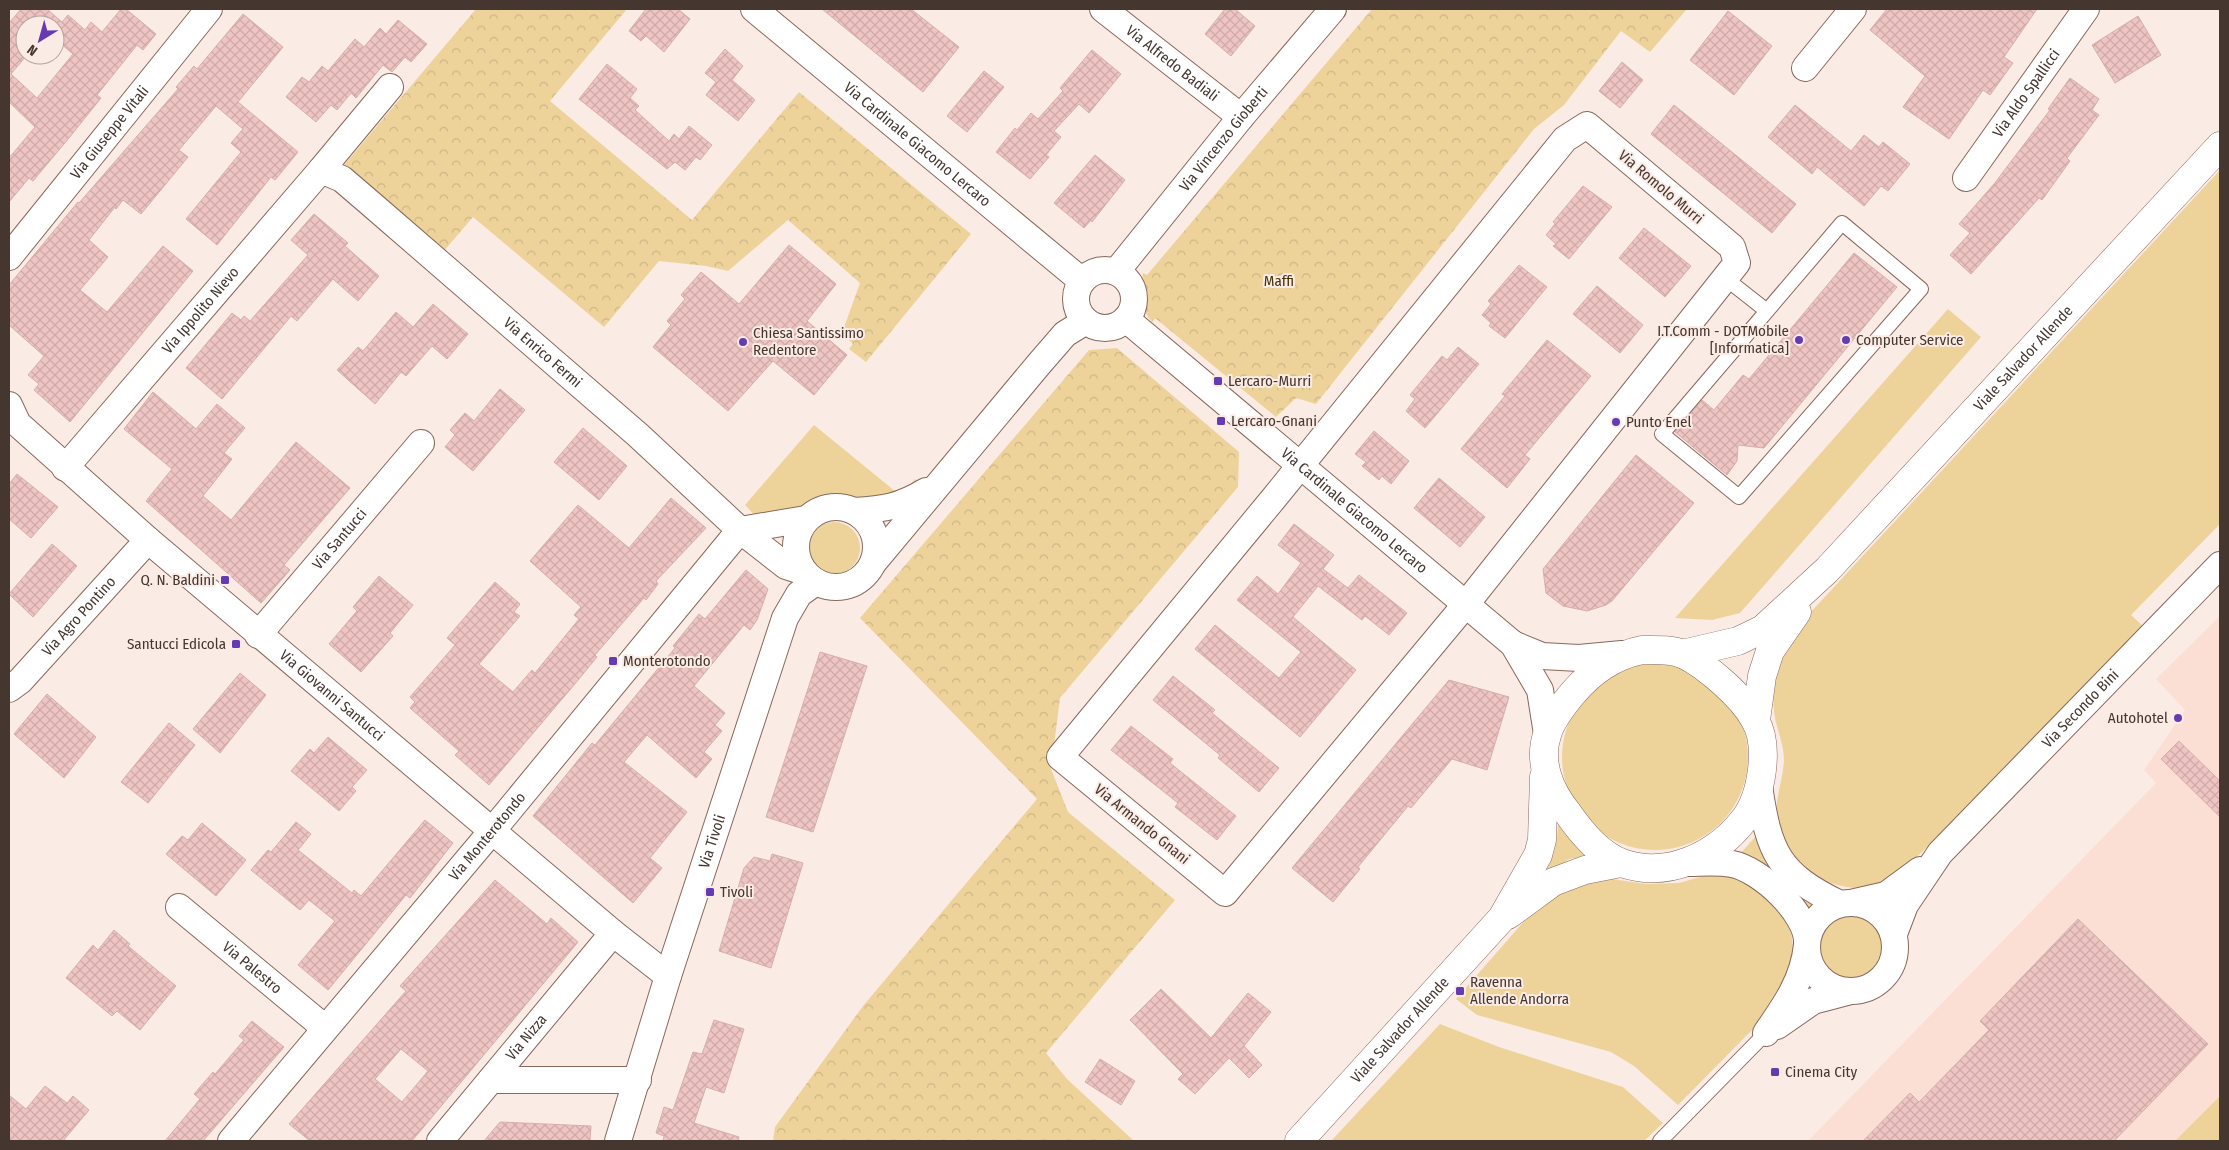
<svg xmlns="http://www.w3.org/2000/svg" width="2229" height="1150" font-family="'Fira Sans Condensed',sans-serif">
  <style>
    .built { fill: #fbdfd4 }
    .green { fill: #edd39a }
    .forest { fill: url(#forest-crowns) }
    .building { fill: url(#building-cross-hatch); stroke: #d7aeac; fill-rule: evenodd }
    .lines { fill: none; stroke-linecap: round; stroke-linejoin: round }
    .service-casing { stroke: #8a685b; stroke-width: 16 }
    .minor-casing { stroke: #8a685b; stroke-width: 28 }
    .secondary-casing { stroke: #8a685b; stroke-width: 29 }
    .service { stroke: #fff; stroke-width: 14 }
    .minor { stroke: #fff; stroke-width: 26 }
    .secondary { stroke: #fff; stroke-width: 28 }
    .poi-dot { fill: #643bb3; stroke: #fbebe5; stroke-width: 2 }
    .labels { text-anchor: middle; stroke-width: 4; stroke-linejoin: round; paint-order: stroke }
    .street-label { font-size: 15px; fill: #453630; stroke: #fbebe5 }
    .park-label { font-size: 15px; fill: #45340a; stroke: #fbebe5 }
    .poi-label { font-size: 15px; fill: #453630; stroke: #fbebe5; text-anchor: start }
  </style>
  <defs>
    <pattern id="forest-crowns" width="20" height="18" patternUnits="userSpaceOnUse" patternTransform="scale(1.25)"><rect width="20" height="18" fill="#edd39a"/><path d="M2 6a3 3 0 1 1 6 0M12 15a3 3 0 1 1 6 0" fill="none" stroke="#cdb685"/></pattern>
    <pattern id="building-cross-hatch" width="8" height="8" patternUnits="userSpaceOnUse" patternTransform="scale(1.25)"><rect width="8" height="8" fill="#efc5c3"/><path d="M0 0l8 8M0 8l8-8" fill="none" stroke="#ceaaa8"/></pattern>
  </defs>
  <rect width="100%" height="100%" fill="#fbebe5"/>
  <!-- built -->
  <path class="built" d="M 2220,616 L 2220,1096 L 2175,1141 L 1808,1141 L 2156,783 L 2144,770 L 2185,710 L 2156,679 Z"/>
  <!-- green -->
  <path class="green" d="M 2220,170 L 2220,524 L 2131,615 L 2144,627 L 1922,852 C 1909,863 1894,881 1877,886 C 1835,896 1786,867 1777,824 C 1773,803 1783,782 1784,760 C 1784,744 1776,728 1774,712 C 1770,669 1786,647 1809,614 Z
    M 1948,309 L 1981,337 L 1740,613 L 1712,620 L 1675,618 Z
    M 814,425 L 901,496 L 915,479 L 918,481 C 886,524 868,491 831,494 C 820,495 813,501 804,507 C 793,513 768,522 756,516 C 752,513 748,508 745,505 Z
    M808 548a26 26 0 1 1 52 0a26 26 0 1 1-52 0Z
    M1562 757a93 93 0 1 1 186 0a93 93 0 1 1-186 0Z
    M 1558,817 L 1595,855 L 1569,859 L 1543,877 C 1555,857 1558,841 1558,817 Z
    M 1756,836 L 1815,904 L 1808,910 C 1787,887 1771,862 1739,855 Z
    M 1711,874 C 1746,878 1756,883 1779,909 C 1802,935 1793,978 1776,1005 C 1770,1016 1756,1026 1747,1035 C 1724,1058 1701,1082 1678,1105 L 1634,1066 L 1611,1052 L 1477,1015 L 1456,999 L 1539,904 L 1583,880 L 1612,879 L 1646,884 L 1679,883 Z
    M1819 946a32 32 0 1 1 64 0a32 32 0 1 1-64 0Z
    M 1440,1024 L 1499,1047 L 1623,1087 L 1663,1123 L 1644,1141 L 1331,1141 Z
    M 2220,1096 L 2220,1141 L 2175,1141 Z"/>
  <!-- forest -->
  <path class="forest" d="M 476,9 L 627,9 L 550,101 L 692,220 L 799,92 L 971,234 L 866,362 L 849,349 L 853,344 L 842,333 L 860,283 L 788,220 L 728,271 L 706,266 L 659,261 L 604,327 L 473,217 L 443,252 L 344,165 Z
    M 1372,9 L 1687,9 L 1650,52 L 1621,31 L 1564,105 L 1534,129 L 1316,404 L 1296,398 L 1276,417 L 1155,318 L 1152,322 C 1140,309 1140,290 1143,273 L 1147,275 Z
    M 1117,348 L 1239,452 L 1238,487 L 1060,698 L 1051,769 L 1068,812 L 1175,900 L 1046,1053 L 1067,1079 L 1134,1141 L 773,1141 L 775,1127 L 863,1006 L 1037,799 L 860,618 L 1089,350 Z"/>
  <!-- building -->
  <path class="building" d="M 21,9 L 47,9 L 62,22 L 68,15 L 85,30 L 91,22 L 102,32 L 121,9 L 126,9 L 156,34 L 143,50 L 137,45 L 97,95 L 101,98 L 69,138 L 33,181 L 29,178 L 9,202 L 9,158 L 35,127 L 9,102 L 9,23 ZM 25,25 L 55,25 L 55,39 L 73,54 L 37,98 L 11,74 L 27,55 L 25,55 Z
    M 646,9 L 678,9 L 690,19 L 664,52 L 646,36 L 641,41 L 629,31 Z
    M 822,9 L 911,9 L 959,47 L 923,92 Z
    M 1225,9 L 1235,9 L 1255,26 L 1231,56 L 1205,34 Z
    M 1887,9 L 2037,9 L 2004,57 L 2013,63 L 1990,95 L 1983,90 L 1949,139 L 1903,107 L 1925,76 L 1870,30 Z
    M 1728,11 L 1772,46 L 1734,95 L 1690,60 Z
    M 243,14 L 283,47 L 238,102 L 298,152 L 275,180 L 271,177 L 217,245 L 186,219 L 241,152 L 231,143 L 243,129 L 216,106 L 179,150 L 188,157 L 141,214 L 123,200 L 116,209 L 115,207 L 89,240 L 108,257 L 80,290 L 107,312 L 163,246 L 193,271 L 70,422 L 34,390 L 39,384 L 28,375 L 44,356 L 9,325 L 9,285 L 78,202 L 79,203 L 178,89 L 176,87 L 194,66 L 197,69 Z
    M 2138,16 L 2161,55 L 2115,83 L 2092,45 Z
    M 398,20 L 427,44 L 411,62 L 405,57 L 392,72 L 383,65 L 356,98 L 351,93 L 337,110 L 331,105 L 316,122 L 286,97 L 302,77 L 309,82 L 322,66 L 328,71 L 355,39 L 364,47 L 380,28 L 386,34 Z
    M 725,49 L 743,66 L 732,80 L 755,100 L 738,121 L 706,95 L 716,82 L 705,73 Z
    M 1092,50 L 1121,74 L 1089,113 L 1079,104 L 1054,131 L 1061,137 L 1046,155 L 1049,157 L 1030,179 L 996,152 L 1015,128 L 1017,130 L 1031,113 L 1038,119 L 1063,91 L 1060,88 Z
    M 1622,62 L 1643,80 L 1620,108 L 1599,91 Z
    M 607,64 L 637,89 L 630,98 L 639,106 L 635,110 L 669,141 L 674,134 L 679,139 L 689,126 L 712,145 L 700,160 L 696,157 L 685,170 L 675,162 L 667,169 L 579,99 Z
    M 984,71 L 1004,87 L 967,132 L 947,116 Z
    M 2070,78 L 2099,99 L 2092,110 L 2099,115 L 2067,158 L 2070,161 L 2042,200 L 2039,198 L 1971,274 L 1950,255 L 1970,233 L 1959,224 L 1994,184 L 2050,110 L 2048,109 Z
    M 1674,105 L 1796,204 L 1772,233 L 1651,134 Z
    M 1795,105 L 1851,151 L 1864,135 L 1879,147 L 1883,142 L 1910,164 L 1888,191 L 1881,186 L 1864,206 L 1817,167 L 1812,174 L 1768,137 Z
    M 1095,155 L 1125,180 L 1092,222 L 1091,220 L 1084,228 L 1054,203 Z
    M 1583,186 L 1612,207 L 1569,259 L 1553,246 L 1556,244 L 1546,235 L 1555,224 L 1553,222 Z
    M 314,214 L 348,243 L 345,246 L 379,276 L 358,301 L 333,279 L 297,321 L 291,316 L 222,399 L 186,368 L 232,313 L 241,320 L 244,316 L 250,321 L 308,255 L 291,240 Z
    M 1644,228 L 1691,266 L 1665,297 L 1619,258 Z
    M 789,245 L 836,284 L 807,321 L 847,355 L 814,395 L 773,361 L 728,411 L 653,347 L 671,325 L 667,321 L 685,299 L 681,295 L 701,272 L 739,304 Z
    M 1854,253 L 1897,287 L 1764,448 L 1738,445 L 1737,461 L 1727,475 L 1675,432 L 1702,400 L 1714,410 L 1743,375 L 1749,379 Z
    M 1519,265 L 1547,287 L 1505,338 L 1489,326 L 1491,323 L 1482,315 L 1491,304 L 1488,301 Z
    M 1597,286 L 1643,325 L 1620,353 L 1573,314 Z
    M 433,304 L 468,334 L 447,359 L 432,346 L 406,376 L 401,372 L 375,404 L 337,370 L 358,347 L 363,351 L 396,312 L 413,327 Z
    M 1547,340 L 1591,376 L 1525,455 L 1530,459 L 1507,488 L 1461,449 L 1505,396 L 1502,394 Z
    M 1458,347 L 1479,364 L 1425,428 L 1406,411 L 1415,399 L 1410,395 L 1442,356 L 1447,360 Z
    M 500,389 L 525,410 L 473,471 L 445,447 L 455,435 L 450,430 L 465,413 L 474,421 Z
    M 153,392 L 196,429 L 217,404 L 245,428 L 224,453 L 232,459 L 203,496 L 231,520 L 296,442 L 350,488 L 284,565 L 290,570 L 261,603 L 146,501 L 172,469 L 124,429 Z
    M 583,428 L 627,466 L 599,500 L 554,462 Z
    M 1374,431 L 1409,461 L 1391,484 L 1382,476 L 1379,480 L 1362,466 L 1366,462 L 1355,454 Z
    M 1636,455 L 1694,503 L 1612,601 L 1606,605 L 1587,611 L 1563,606 L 1546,593 L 1543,569 Z
    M 17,474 L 58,507 L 31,538 L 9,519 L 9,484 Z
    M 1439,478 L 1485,517 L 1460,547 L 1414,508 Z
    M 671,498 L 706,528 L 656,581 L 658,584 L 646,600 L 644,598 L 595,655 L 597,657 L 574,685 L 489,785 L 455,755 L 459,751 L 410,708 L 415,702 L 410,697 L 455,645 L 447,638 L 495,582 L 520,604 L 514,612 L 520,616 L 479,664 L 513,692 L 532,670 L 535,673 L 579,619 L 574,615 L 581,607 L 530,561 L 578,505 L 629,548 Z
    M 1294,524 L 1334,555 L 1323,569 L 1348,588 L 1359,575 L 1407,613 L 1389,635 L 1365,616 L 1362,620 L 1318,586 L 1293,617 L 1356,670 L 1300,737 L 1195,649 L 1215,625 L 1279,678 L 1301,652 L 1237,600 L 1257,576 L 1278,594 L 1301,563 L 1278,545 Z
    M 52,544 L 77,566 L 33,617 L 9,594 Z
    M 746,570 L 768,589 L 757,620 L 750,630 L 744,625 L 694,686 L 725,713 L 715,725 L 722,731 L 704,752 L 712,759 L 696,778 L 647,735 L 624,762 L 687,812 L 650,858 L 662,868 L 633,903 L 533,816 L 592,743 L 595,745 L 675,648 L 673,646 L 699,614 L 705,619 Z
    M 379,576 L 413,605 L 390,633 L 393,636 L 361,672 L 329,644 L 357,611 L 353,607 Z
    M 820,652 L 867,666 L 813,832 L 766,817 Z
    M 240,673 L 266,695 L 220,753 L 193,729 Z
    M 1173,676 L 1215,710 L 1212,713 L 1279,768 L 1259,792 L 1218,758 L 1220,755 L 1153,700 Z
    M 1449,680 L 1509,697 L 1487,770 L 1452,759 L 1411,808 L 1408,806 L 1358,867 L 1360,869 L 1333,902 L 1292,868 Z
    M 47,694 L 96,737 L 64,778 L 14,734 Z
    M 169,723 L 195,745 L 148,803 L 121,782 Z
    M 1131,726 L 1173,759 L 1170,763 L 1236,816 L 1217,840 L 1175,807 L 1178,803 L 1111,750 Z
    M 328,737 L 367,770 L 352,787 L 356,791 L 339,811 L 291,771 L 310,749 L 314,753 Z
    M 2179,741 L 2220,781 L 2220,817 L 2161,759 Z
    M 425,820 L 453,843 L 410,898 L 406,895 L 328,990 L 298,965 L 335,921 L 309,900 L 300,910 L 251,870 L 268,850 L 271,852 L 296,822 L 311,834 L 298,850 L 352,893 L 354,890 L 361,896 Z
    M 202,823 L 246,860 L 216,896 L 166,854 L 182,836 L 188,840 Z
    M 772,854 L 803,863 L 771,968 L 719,951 L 744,868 L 754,857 L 770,861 Z
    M 495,880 L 547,924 L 551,918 L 578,942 L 412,1141 L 310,1141 L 289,1124 L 406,991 L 400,986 ZM 401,1049 L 428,1071 L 402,1102 L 375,1079 Z
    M 2078,919 L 2208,1044 L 2114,1141 L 1863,1141 L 1910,1093 L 1919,1102 L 1921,1100 L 1989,1030 L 1980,1021 Z
    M 114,930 L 130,944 L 128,946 L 176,986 L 140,1030 L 117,1011 L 112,1016 L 66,978 L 93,945 L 98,950 Z
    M 1161,989 L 1211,1038 L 1248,993 L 1271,1012 L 1244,1046 L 1262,1065 L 1249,1078 L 1229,1058 L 1195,1094 L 1178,1079 L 1183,1074 L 1130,1020 Z
    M 714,1020 L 744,1029 L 724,1093 L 706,1087 L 694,1123 L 739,1137 L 738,1141 L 663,1141 L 664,1136 L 656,1133 L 664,1107 L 673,1110 L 693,1052 L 702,1054 Z
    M 252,1021 L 284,1047 L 203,1141 L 165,1141 L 200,1099 L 194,1094 L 213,1072 L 215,1074 L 244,1040 L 239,1036 Z
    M 1100,1059 L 1135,1081 L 1121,1105 L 1085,1082 Z
    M 45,1086 L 67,1103 L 73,1096 L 89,1110 L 63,1141 L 9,1141 L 9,1095 L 26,1109 Z
    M 500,1122 L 591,1126 L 590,1141 L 484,1141 Z"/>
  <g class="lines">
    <!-- service casing -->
    <g class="service-casing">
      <path id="service" d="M 1842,223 L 1921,289 L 1739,497 L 1662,434 Z
        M 1725,278 L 1767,311
        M 1660,1141 L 1766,1033"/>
    </g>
    <!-- minor casing -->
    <g class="minor-casing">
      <g id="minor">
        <path id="s1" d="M 754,9 L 1082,281"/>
        <path id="s2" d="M 1103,9 L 1241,117"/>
        <path d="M 1805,68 L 1853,9"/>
        <path d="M 1587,125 L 1732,247 L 1737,263 L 1466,604 L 1225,893 L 1060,757 L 1274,498 L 1565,139 Z"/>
        <path d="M 321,170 L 390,87"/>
        <path id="s3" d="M 1966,178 L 2086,9"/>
        <path id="s4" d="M 9,257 L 209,9"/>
        <circle cx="1105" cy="299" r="29"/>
        <path id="s5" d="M 1116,272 L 1241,117 L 1333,9"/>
        <path id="s6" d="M 1126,319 L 1513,644 L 1540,690 L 1547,734"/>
        <path id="s7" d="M 9,405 L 18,424 L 148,540 L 613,933 L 668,976"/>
        <path id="s8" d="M 65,468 L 321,170 L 342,179 L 370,203 L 638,435 L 740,530 L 786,566 L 804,572"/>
        <circle cx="836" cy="547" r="40"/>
        <path d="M 854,511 C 884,509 900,507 926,491"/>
        <path d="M 740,530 L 806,519"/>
        <path d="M 873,563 L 1039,364 L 1065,334 L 1086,321"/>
        <path id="s9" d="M 258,635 L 421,443"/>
        <path d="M 1513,644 L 1542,656 L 1579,658 L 1622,654"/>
        <path id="s10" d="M 9,689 L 20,681 L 148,540"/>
        <path d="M 1759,786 C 1769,853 1778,874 1840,904"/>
        <path d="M 1686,863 C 1701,863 1717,861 1732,864 C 1760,869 1809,914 1807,944 C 1804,979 1785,1006 1766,1033"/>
        <path d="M 1851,903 L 1886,895 L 1920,870"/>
        <circle cx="1851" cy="947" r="44"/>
        <path id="s11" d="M 179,907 L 325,1028"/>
        <path id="s12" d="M 1894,934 L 1905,905 L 1940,853 L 2220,565"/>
        <path d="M 1777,1026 L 1813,1001 L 1851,991"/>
        <path d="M 491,1080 L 638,1080"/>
        <path id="s13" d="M 231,1141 L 492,831 L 740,530"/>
        <path id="s14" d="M 440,1141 L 613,933"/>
        <path id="s15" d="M 618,1141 L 668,976 L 785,618 L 799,594 L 816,582"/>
      </g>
    </g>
    <!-- secondary casing -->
    <g class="secondary-casing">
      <g id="secondary">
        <path d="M 1642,650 C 1655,650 1671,649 1683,654 C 1707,666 1743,697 1755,720 C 1770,746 1762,798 1743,821 C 1715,856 1667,879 1622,863 C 1600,855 1580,831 1567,812 C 1550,791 1538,762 1547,735 C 1551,720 1563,705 1573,693 C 1592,671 1613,656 1642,650 Z"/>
        <path id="s16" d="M 1682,654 L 1738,641 L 1763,629 L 1827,570 L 2220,146"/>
        <path d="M 1756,720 L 1762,676 L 1770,651 L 1797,612"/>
        <path d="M 1508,915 L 1553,882 L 1585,870 L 1621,863"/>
        <path id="s17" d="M 1299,1141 L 1502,918 L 1538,855 L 1542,840 L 1544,777"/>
      </g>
    </g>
    <!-- service -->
    <use href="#service" class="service"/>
    <!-- minor -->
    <use href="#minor" class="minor"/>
    <!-- secondary -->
    <use href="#secondary" class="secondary"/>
  </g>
  <!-- markers -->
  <g class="poi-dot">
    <circle cx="1799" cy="340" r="5"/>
    <circle cx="1846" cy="340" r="5"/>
    <circle cx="743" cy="342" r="5"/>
    <rect x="1213" y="376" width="10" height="10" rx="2.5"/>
    <rect x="1216" y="416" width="10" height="10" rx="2.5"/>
    <circle cx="1616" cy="422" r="5"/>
    <rect x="220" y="575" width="10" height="10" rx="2.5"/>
    <rect x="231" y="639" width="10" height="10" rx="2.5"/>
    <rect x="608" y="656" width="10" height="10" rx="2.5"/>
    <circle cx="2178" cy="718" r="5"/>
    <rect x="705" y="887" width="10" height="10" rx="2.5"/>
    <rect x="1455" y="986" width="10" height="10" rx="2.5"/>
    <rect x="1770" y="1067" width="10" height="10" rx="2.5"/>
  </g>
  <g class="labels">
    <!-- street labels -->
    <g class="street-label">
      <text dy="5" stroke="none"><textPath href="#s2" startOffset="88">Via Alfredo Badiali</textPath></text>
      <text dy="5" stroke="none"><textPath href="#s3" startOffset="104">Via Aldo Spallicci</textPath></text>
      <text dy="5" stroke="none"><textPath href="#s4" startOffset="160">Via Giuseppe Vitali</textPath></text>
      <text dy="5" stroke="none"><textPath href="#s5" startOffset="171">Via Vincenzo Gioberti</textPath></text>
      <text dy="5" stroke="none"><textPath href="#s1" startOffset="212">Via Cardinale Giacomo Lercaro</textPath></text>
      <text transform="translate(1661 187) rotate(40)" y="5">Via Romolo Murri</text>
      <text dy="5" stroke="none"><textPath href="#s8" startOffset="208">Via Ippolito Nievo</textPath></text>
      <text dy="5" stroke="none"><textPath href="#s8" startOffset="681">Via Enrico Fermi</textPath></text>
      <text dy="5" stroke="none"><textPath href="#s16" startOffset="461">Viale Salvador Allende</textPath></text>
      <text dy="5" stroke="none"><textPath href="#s6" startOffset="298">Via Cardinale Giacomo Lercaro</textPath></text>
      <text dy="5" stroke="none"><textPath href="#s9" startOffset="126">Via Santucci</textPath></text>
      <text dy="5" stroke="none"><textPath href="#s10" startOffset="101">Via Agro Pontino</textPath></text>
      <text dy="5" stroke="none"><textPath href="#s7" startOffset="436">Via Giovanni Santucci</textPath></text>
      <text dy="5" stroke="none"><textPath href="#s12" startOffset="295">Via Secondo Bini</textPath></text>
      <text transform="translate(1142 824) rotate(39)" y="5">Via Armando Gnani</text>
      <text dy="5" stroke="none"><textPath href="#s13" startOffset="398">Via Monterotondo</textPath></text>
      <text dy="5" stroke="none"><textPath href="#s15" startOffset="314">Via Tivoli</textPath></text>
      <text dy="5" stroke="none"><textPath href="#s11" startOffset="95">Via Palestro</textPath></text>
      <text dy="5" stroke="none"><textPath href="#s17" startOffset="150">Viale Salvador Allende</textPath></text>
      <text dy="5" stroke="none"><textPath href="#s14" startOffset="135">Via Nizza</textPath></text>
    </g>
    <!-- park labels -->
    <g class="park-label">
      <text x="1279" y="286">Maffi</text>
    </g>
    <!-- poi labels -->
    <g class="poi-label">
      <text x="1789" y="336" text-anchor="end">I.T.Comm - DOTMobile<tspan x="1789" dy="17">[Informatica]</tspan></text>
      <text x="753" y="338">Chiesa Santissimo<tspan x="753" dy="17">Redentore</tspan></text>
      <text x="1856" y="345">Computer Service</text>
      <text x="1228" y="386">Lercaro-Murri</text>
      <text x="1231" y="426">Lercaro-Gnani</text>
      <text x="1626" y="427">Punto Enel</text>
      <text x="215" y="585" text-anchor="end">Q. N. Baldini</text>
      <text x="226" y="649" text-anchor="end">Santucci Edicola</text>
      <text x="623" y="666">Monterotondo</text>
      <text x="2168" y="723" text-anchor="end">Autohotel</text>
      <text x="720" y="897">Tivoli</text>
      <text x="1470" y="987">Ravenna<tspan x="1470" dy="17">Allende Andorra</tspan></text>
      <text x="1785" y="1077">Cinema City</text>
    </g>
  </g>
  <!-- border -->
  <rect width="2229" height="1150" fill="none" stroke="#453630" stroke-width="20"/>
  <!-- north arrow -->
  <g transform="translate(40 40) rotate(217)"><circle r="24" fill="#fbebe5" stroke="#b2a39d"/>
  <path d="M0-4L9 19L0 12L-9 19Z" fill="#643bb3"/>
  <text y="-8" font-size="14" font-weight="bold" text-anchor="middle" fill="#453630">N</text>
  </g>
</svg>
